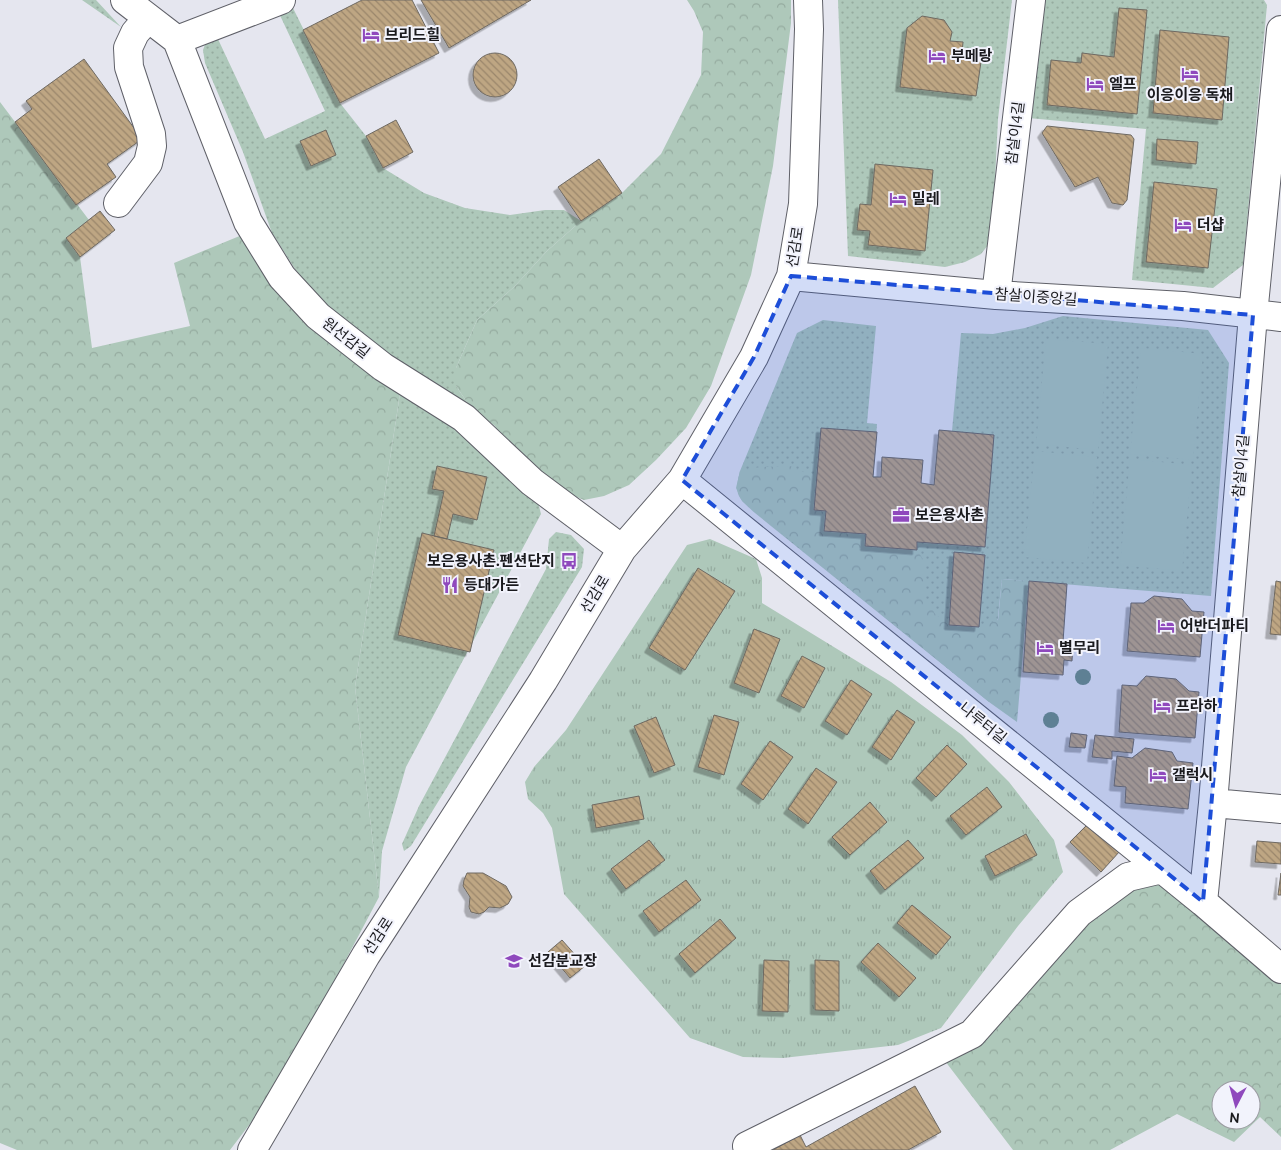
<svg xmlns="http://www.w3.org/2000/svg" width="1281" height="1150" font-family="Ubuntu,'Noto Sans KR',sans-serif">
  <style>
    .grass { fill: url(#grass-dots) }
    .forest { fill: url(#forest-crowns); fill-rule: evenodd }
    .park { fill: url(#park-tufts) }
    .pitch { fill: #aec8ba }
    .building { fill: url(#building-back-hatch); stroke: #6e6962; filter: url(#shadow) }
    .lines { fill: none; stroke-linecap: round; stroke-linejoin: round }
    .minor-casing { stroke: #5f6068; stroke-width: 30 }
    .minor { stroke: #fff; stroke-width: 28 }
    .tree { fill: #6e8c84 }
    .marked { fill: #1d4ed8; fill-opacity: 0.2; stroke: #1d4ed8; stroke-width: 4; stroke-dasharray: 10 6; stroke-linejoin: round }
    .labels { text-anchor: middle; stroke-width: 4; stroke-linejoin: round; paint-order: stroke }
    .poi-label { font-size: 15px; font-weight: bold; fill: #1a1a1e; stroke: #f2f3fc; text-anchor: start }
    .street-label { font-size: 15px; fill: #1a1a1e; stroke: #f2f3fc }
  </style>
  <defs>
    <pattern id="grass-dots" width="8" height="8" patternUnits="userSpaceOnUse" patternTransform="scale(1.25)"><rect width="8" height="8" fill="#aec8ba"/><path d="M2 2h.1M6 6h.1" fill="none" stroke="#95ab9f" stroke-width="1.8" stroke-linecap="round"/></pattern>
    <pattern id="forest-crowns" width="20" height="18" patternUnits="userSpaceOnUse" patternTransform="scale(1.25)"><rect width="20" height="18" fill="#aec8ba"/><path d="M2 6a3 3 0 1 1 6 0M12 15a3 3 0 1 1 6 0" fill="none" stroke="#95ab9f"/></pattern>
    <pattern id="park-tufts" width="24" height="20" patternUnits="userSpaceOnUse" patternTransform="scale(1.25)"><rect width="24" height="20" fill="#aec8ba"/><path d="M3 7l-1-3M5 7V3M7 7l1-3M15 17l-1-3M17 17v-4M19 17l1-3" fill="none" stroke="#95ab9f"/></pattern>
    <pattern id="building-back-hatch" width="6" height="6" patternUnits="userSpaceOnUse" patternTransform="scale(1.25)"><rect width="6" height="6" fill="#bea683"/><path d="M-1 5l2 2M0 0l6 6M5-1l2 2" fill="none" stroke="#9a866b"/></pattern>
    <filter id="shadow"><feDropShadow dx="-4.5" dy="4.5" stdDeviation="0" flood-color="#0004"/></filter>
  </defs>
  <rect width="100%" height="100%" fill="#e5e6ef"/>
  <!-- grass -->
  <path class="grass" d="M 82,0 L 96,0 L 121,27 Z
    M 838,0 L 1012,0 L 998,119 L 992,240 L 981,254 L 965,262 L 945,267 L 848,256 Z
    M 1038,0 L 1264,0 L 1267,5 L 1243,265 L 1213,288 L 1132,280 L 1146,129 L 1028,118 Z
    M 291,4 L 340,103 L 366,136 L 383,168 L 424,193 L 465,208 L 510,215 L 545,210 L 564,210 L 581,221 L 547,251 L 515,286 L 477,320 L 456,368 L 456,386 L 471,408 L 398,363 L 317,297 L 295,269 L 272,233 L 243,152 L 205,63 L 203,50 L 207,39 L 217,37 L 265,139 L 325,111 L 277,9 Z
    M 1063,316 L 1208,330 L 1229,363 L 1211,596 L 1002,579 L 989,702 L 755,513 C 737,497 734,495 740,471 L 797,333 L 823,320 L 876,326 L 867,423 L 877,424 L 873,476 L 934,485 L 939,430 L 952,431 L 961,333 L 993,334 L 1025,328 Z
    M 401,387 L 471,436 L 537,498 L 541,514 L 406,767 L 382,851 L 379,897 L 355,687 Z
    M 556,532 L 571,535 L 584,549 L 582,567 L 411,846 L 404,851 L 402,844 L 419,806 L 546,569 L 549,539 Z"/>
  <!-- forest -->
  <path class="forest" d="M 687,0 L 791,0 L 791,23 L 773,166 L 751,275 L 711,386 L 686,428 L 656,460 L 629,485 L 604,496 L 584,500 L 558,489 L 505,446 L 495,426 L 471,408 L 456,386 L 456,368 L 477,320 L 515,286 L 547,251 L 581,221 L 622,193 L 661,154 L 701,75 L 703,32 L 694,11 Z
    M 0,102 L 89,220 L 66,238 L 80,257 L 92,348 L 190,326 L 174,263 L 242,235 L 401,387 L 355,687 L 379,897 L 342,967 L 259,1112 L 230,1150 L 17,1150 L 0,1143 Z
    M 790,466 L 817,478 L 814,510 L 826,511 L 824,531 L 866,534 L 865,546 L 917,550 L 926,564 L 924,595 L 935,614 L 949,625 L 979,627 L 998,620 L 1002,579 L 1029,581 L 1017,722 L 989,702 L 742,501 L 736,488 L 740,471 L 760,467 Z
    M 1159,879 L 1281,982 L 1281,1137 L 1260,1117 L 1234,1142 L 1177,1114 L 1110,1150 L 1013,1150 L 945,1061 L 1086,920 L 1130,884 ZM 1221,1090 L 1251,1090 L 1251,1120 L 1221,1120 Z"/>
  <!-- park -->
  <path class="park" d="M 710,539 L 756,559 L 762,578 L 762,603 L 891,682 L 962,735 L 1009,782 L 1054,840 L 1063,872 L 1018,926 L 941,1028 L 898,1045 L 783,1058 L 743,1057 L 690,1038 L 564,894 L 552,828 L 543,813 L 528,799 L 525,782 L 534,767 L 566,730 L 687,545 Z"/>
  <!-- pitch -->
  <path class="pitch" d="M 1046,339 L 1108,344 L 1098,450 L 1036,444 Z
    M 1141,348 L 1203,354 L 1193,460 L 1130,454 Z
    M 1035,451 L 1097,457 L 1087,563 L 1024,557 Z
    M 1130,459 L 1192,465 L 1182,571 L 1120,565 Z"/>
  <!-- building -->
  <path class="building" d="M 362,0 L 412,0 L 439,53 L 340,103 L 303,30 Z
    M 421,0 L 531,0 L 449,48 Z
    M 1119,8 L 1147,10 L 1137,114 L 1047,105 L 1051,60 L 1081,63 L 1082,53 L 1114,57 Z
    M 922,16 L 944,20 L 952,32 L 950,41 L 963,42 L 962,53 L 982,55 L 976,96 L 900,87 L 907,28 Z
    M 1160,30 L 1229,37 L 1222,120 L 1153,113 Z
    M473 75a22 22 0 1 1 44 0a22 22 0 1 1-44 0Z
    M 84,59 L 142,139 L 107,164 L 116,177 L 76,205 L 15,122 L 32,109 L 26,101 Z
    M 396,120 L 413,152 L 383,168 L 366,136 Z
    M 1047,126 L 1131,135 L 1134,139 L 1127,200 L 1123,205 L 1112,203 L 1098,177 L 1075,187 L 1042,133 Z
    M 326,130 L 336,155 L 311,166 L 300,141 Z
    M 1157,139 L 1198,142 L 1196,164 L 1156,160 Z
    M 599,159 L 622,193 L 581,221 L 558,187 Z
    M 875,164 L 933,170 L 925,251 L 868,245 L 870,231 L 857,230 L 860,204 L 871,205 Z
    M 1154,182 L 1217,189 L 1208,268 L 1146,262 Z
    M 100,211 L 115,230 L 80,257 L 66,238 Z
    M 821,428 L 877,432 L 873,477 L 881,477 L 882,457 L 923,460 L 921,483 L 934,485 L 939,430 L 994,435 L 985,547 L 917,542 L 917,550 L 865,546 L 866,534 L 824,531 L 826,511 L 814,510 Z
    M 437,466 L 487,477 L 477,520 L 453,514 L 447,539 L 434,536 L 444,491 L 432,489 Z
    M 422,533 L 494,550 L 470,652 L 398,635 Z
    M 954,552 L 985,555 L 979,627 L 949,625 Z
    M 698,568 L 735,591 L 685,670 L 649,648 Z
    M 1029,581 L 1067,584 L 1063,642 L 1073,643 L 1072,661 L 1064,660 L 1063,675 L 1023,672 Z
    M 1276,581 L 1281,582 L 1281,635 L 1270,634 Z
    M 1154,596 L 1182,599 L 1192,611 L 1204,612 L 1200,657 L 1127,651 L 1131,603 L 1144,603 Z
    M 754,629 L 780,639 L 759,693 L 734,683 Z
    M 802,656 L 825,668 L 804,708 L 781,696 Z
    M 1146,676 L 1176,679 L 1189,691 L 1199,692 L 1195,738 L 1119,732 L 1122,685 L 1137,686 Z
    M 851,680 L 872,694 L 847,735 L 825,721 Z
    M 897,710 L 915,722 L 891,760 L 872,747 Z
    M 714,715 L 739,722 L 724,775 L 698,767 Z
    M 656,717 L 675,765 L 654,773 L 634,726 Z
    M 1071,733 L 1087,735 L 1085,748 L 1069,747 Z
    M 1095,735 L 1134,739 L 1132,753 L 1112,751 L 1112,759 L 1092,757 Z
    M 770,741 L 793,757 L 763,800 L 741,784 Z
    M 947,745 L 967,764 L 936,797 L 916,778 Z
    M 1145,748 L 1172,752 L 1177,761 L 1193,763 L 1188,809 L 1125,803 L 1126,787 L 1114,786 L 1117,756 L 1132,758 Z
    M 816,768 L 837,782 L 808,824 L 788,809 Z
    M 987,787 L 1002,807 L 966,835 L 950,816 Z
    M 639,796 L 644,819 L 596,828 L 592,805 Z
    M 870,802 L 887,822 L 850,855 L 832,837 Z
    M 1090,822 L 1120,851 L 1101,872 L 1070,842 Z
    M 1026,834 L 1037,855 L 995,876 L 985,856 Z
    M 649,840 L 665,860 L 626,889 L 611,869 Z
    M 908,840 L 924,858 L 885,890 L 870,871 Z
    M 1257,841 L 1281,843 L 1281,864 L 1255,862 Z
    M 467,873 L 483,873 L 506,886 L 512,897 L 508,904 L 500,908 L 489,907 L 484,912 L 479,914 L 471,912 L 469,907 L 470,897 L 463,886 L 464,880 Z
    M 1281,873 L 1281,895 L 1278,895 Z
    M 686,880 L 701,900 L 659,932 L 643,911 Z
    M 912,905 L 951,937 L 936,955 L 897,923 Z
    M 720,919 L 736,938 L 695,973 L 679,954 Z
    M 562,940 L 585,966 L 570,978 L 548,952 Z
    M 878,943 L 916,978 L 899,997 L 861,962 Z
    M 764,960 L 789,961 L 788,1012 L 762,1011 Z
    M 815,960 L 839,961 L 839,1011 L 815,1010 Z
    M 915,1086 L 941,1132 L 908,1150 L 773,1150 L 800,1135 L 806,1147 Z"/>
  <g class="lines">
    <!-- minor casing -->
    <g class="minor-casing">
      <path id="minor" d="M 125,0 L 177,40 L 248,222 L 282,277 L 318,316 L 383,367 L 464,418 L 532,482 L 622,549
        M 177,40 L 281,0
        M 118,203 L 148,163 L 152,146 L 151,134 L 129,67 L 128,48 L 135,33 L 148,18
        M 791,276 L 996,295 L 1183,306 L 1281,317
        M 996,295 L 1031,0
        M 682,480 L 1203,902 L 1281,969
        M 1213,803 L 1281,809
        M 1203,902 L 1213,803 L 1253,315 L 1281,30
        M 747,1146 L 972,1034 L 1079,913 L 1128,877 L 1162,869
        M 252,1150 L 366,955 L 543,681 L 622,549 L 682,480 L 754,357 L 791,276 L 803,204 L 809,29 L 808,0"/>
    </g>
    <!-- minor -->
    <use href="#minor" class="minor"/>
  </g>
  <!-- trees -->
  <g class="tree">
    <circle cx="1083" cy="677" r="8"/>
    <circle cx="1051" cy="720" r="8"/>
  </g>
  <!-- marked area -->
  <path class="marked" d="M 791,276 L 1253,315 L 1203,902 L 682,480 L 754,357 Z"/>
  <!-- icons -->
  <defs>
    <g id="hotel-bare" transform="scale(1.35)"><path d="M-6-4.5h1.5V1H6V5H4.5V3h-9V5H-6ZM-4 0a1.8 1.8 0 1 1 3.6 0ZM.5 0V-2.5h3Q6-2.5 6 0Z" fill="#8f49bd" stroke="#f2f3fc" stroke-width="2.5" paint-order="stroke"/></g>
    <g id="office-bare" transform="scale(1.35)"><path d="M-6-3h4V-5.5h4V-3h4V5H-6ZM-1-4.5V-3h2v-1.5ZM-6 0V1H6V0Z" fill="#8f49bd" stroke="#f2f3fc" stroke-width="2.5" paint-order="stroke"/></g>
    <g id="bus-bare" transform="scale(1.35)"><path d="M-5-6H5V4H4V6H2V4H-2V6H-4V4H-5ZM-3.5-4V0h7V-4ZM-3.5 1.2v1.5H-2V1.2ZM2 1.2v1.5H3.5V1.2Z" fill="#8f49bd" stroke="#f2f3fc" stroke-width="2.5" paint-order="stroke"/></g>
    <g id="restaurant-bare" transform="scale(1.35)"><path d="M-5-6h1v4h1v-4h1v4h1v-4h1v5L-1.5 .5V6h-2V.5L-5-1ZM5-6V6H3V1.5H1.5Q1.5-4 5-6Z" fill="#8f49bd" stroke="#f2f3fc" stroke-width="2.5" paint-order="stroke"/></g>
    <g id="school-bare" transform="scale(1.35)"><path d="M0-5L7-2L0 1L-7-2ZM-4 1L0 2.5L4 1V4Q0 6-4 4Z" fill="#8f49bd" stroke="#f2f3fc" stroke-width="2.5" paint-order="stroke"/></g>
  </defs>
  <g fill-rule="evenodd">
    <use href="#hotel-bare" x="371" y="35"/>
    <use href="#hotel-bare" x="937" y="56"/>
    <use href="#hotel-bare" x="1190" y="74"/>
    <use href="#hotel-bare" x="1095" y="84"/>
    <use href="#hotel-bare" x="898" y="199"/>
    <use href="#hotel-bare" x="1183" y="225"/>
    <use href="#office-bare" x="901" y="515"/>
    <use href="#bus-bare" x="569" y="561"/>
    <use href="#restaurant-bare" x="450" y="585"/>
    <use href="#hotel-bare" x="1166" y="626"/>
    <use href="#hotel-bare" x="1045" y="648"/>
    <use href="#hotel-bare" x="1162" y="706"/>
    <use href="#hotel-bare" x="1158" y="775"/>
    <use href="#school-bare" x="514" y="961"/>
  </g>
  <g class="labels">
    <!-- poi labels -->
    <g class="poi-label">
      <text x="385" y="40">브리드힐</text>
      <text x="951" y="61">부메랑</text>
      <text x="1109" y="89">엘프</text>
      <text x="1190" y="100" text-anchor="middle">이응이응 독채</text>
      <text x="912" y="204">밀레</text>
      <text x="1197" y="230">더샵</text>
      <text x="915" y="520">보은용사촌</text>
      <text x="555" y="566" text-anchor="end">보은용사촌.펜션단지</text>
      <text x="464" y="590">등대가든</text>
      <text x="1180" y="631">어반더파티</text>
      <text x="1059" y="653">별무리</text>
      <text x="1176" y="711">프라하</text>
      <text x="1172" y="780">갤럭시</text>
      <text x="528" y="966">선감분교장</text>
    </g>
    <!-- street labels -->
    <g class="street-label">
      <text transform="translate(1015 133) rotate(-83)" y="5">참살이4길</text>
      <text transform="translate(795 247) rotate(-81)" y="5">선감로</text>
      <text transform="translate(1036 297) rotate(4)" y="5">참살이중앙길</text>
      <text transform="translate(346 338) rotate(38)" y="5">원선감길</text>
      <text transform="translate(1241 466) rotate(-85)" y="5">참살이4길</text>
      <text transform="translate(595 594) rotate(-59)" y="5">선감로</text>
      <text transform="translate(983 723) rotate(39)" y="5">나루터길</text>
      <text transform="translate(378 936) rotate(-57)" y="5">선감로</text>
    </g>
  </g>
  <!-- north arrow -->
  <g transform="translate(1236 1105) rotate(186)"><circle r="24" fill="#f2f3fc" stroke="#9c9ca3"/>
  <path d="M0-4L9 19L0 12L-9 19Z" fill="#8f49bd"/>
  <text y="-8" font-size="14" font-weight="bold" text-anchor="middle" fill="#1a1a1e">N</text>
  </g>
</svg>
